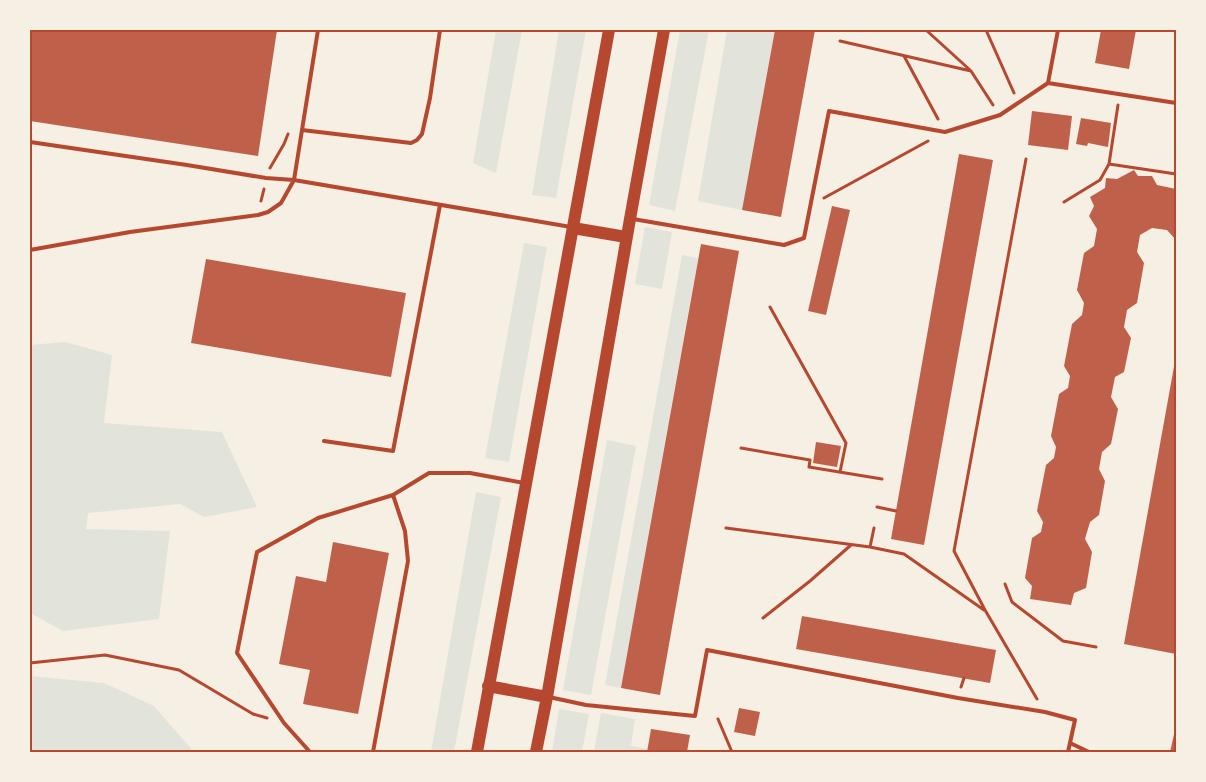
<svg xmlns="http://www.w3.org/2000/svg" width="1206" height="782" font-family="Overpass,sans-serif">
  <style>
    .green { fill: #e2e4dc }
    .building { fill: #bf614a }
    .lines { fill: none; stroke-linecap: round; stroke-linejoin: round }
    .path { stroke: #b5482f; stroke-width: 3 }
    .service { stroke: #b5482f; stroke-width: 4 }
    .primary { stroke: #b5482f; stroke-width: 12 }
    .neatline { fill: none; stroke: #b5482f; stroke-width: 2 }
  </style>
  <rect width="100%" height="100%" fill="#f6efe4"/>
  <!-- green -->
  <path class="green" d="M 496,30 L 522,30 L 496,173 L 473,163 Z
    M 559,30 L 586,30 L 556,198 L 532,195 Z
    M 680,30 L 709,30 L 675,211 L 649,205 Z
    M 727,30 L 775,30 L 742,210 L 698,201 Z
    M 645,227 L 672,232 L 662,289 L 635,284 Z
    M 524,243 L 547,247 L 509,462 L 485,458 Z
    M 682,255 L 698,258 L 621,688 L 605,685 Z
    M 65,342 L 112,355 L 104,423 L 222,432 L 257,507 L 204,517 L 180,504 L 88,513 L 86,529 L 170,531 L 159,619 L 63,631 L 30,613 L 30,345 Z
    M 607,440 L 636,446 L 591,695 L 563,690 Z
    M 476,492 L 501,497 L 454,752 L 431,752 Z
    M 30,676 L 104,683 L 154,706 L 194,752 L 30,752 Z
    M 559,709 L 589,714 L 582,752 L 552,752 Z
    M 601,713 L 635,719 L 631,746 L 648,749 L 647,752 L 594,752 Z"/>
  <!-- building -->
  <path class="building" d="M 30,30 L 277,30 L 258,156 L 30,121 Z
    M 775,30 L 815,30 L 781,217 L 742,210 Z
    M 1101,30 L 1136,30 L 1129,69 L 1095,63 Z
    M 1032,111 L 1072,116 L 1068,150 L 1028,145 Z
    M 1081,118 L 1111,123 L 1108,147 L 1088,143 L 1087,146 L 1076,144 Z
    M 959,154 L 993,160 L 924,545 L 891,539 Z
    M 1134,170 L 1138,176 L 1152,176 L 1157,185 L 1176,189 L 1176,240 L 1167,230 L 1152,228 L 1140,235 L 1137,252 L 1144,263 L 1137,303 L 1127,310 L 1124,327 L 1131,338 L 1124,372 L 1115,377 L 1111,397 L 1118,409 L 1111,444 L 1102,452 L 1099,469 L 1105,481 L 1099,515 L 1090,522 L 1085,539 L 1092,552 L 1086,588 L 1074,593 L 1071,605 L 1030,599 L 1032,586 L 1025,578 L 1032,538 L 1041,532 L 1043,522 L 1037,511 L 1046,465 L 1054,458 L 1056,447 L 1051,436 L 1059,394 L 1068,388 L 1070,376 L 1064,366 L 1072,324 L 1082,315 L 1084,303 L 1077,290 L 1084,253 L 1094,246 L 1097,229 L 1089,216 L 1094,206 L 1090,197 L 1105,188 L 1106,178 L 1117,179 Z
    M 832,206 L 850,210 L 826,315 L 808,311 Z
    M 701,244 L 739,251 L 660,695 L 621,688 Z
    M 206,259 L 406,293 L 391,377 L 191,343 Z
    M 1175,361 L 1176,361 L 1176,654 L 1124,644 Z
    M 816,442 L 841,446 L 837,467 L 813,463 Z
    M 333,542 L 389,553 L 358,714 L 303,704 L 310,670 L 279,664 L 296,576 L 326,582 Z
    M 802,616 L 996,650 L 990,683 L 796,649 Z
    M 739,708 L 760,712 L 755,736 L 734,732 Z
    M 651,729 L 690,735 L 687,752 L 647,752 Z
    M 1175,730 L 1176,752 L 1170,752 Z"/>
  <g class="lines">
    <!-- path -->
    <path class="path" d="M 926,30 L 970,70
      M 986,30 L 1014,93
      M 840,41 L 971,71 L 993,105
      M 904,56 L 938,119
      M 1026,159 L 954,551 L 985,610 L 1037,699
      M 1109,164 L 1176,174
      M 270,168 L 284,144 L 288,134
      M 824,198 L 928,141
      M 261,201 L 264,189
      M 1064,202 L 1100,180 L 1109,164 L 1118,105
      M 770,307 L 846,443 L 840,472
      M 741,448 L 810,460 L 809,467 L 882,479
      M 877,507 L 896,511
      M 726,528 L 870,547
      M 874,528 L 870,547 L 904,554 L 984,610
      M 1005,584 L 1012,602 L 1063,641 L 1096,647
      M 763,618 L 810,581 L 851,545
      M 30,663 L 105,655 L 179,670 L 253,714 L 267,718
      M 961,687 L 964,678
      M 718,719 L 732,752"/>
    <!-- service -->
    <path class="service" d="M 1048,83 L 1058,30
      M 302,130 L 411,143 L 417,140 L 422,134 L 430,98 L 440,30
      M 30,142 L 187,165 L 266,178 L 294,180 L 318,30
      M 633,219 L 784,245 L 804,238 L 829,111 L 945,132 L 1000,115 L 1048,83 L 1176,103
      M 30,250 L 130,232 L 258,215 L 268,212 L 281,203 L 294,180 L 571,227
      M 324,441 L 393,451 L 440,205
      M 549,697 L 586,705 L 695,716 L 707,650 L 958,698 L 1045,712 L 1075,720 L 1068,752
      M 1070,743 L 1089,752
      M 310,752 L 284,723 L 237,653 L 257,552 L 318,518 L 393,495 L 429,473 L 470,473 L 524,483
      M 373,752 L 408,561 L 405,531 L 393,495"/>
    <!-- primary -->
    <path class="primary" d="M 573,228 L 626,237
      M 488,686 L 547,697
      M 477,752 L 609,30
      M 536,752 L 547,697 L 630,219 L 664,30"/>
  </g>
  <!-- border -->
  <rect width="1206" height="782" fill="none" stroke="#f6efe4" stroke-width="62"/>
  <rect x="31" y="31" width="1144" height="720" class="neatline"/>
</svg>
